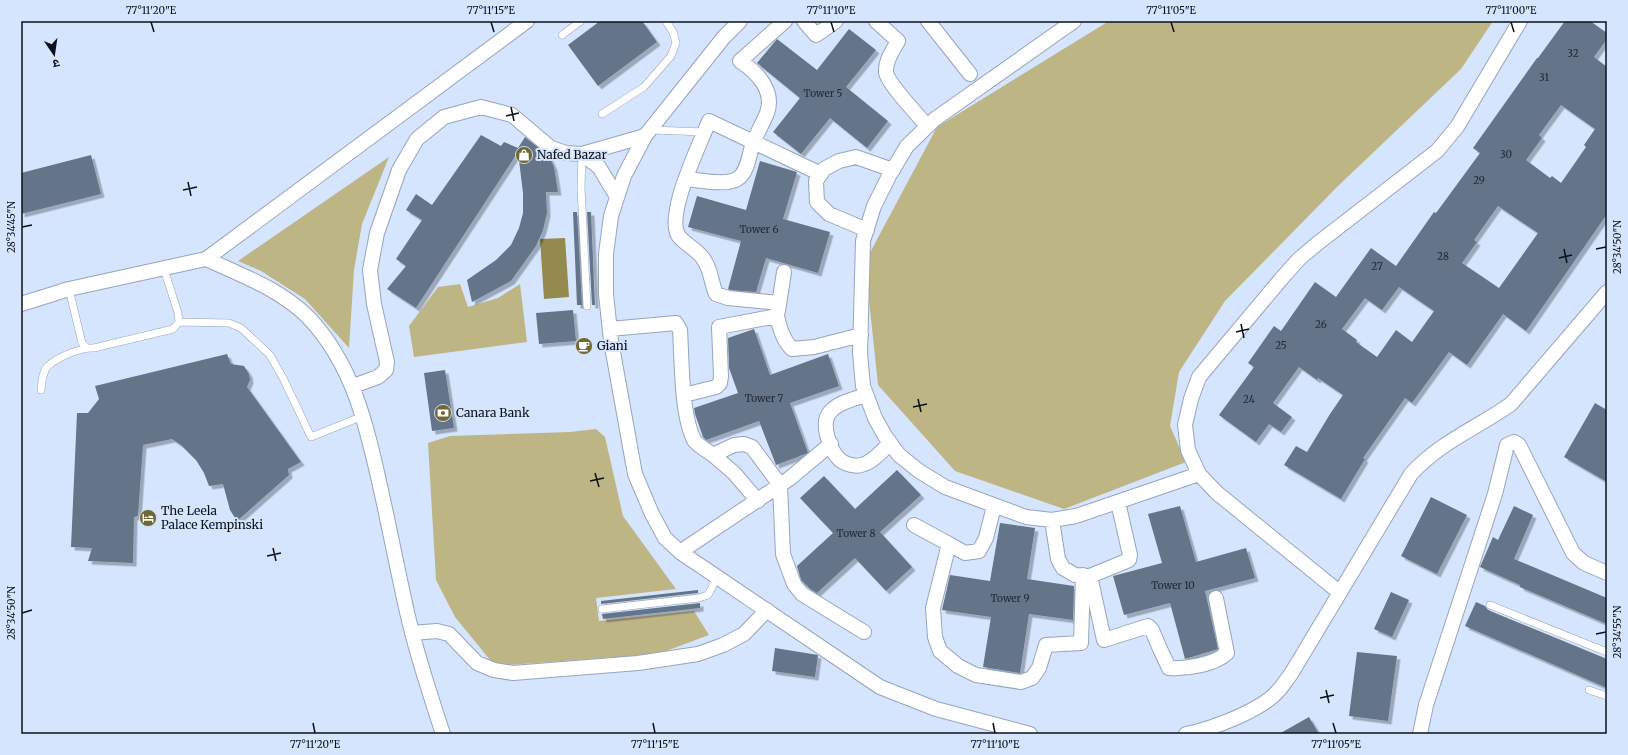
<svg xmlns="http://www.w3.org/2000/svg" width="1628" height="755" font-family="Merriweather,'Noto Sans Devanagari',serif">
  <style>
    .green { fill: #beb584 }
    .water { fill: #958a4d }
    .building { fill: #657489; fill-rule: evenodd; filter: url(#shadow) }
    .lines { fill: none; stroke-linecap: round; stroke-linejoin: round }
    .service-casing { stroke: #96a5bb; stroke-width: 8 }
    .minor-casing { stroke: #96a5bb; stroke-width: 16 }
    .service { stroke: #fff; stroke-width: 7 }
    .minor { stroke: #fff; stroke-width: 14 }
    .ticks { fill: none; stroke: #0b1018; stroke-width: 1.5 }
    .labels { text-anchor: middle; stroke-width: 4; stroke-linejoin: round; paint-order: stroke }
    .number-label { font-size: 10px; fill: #222934 }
    .poi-label { font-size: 12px; fill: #0b1018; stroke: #d5e5fd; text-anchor: start }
    .neatline { fill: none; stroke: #0b1018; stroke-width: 1.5 }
    .ticks-label { font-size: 10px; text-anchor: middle; fill: #0b1018 }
  </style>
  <defs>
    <filter id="shadow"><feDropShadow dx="3.5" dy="3.5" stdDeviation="0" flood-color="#0004"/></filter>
  </defs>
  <rect width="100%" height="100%" fill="#d5e5fd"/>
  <!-- green -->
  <path class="green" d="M 1109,21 L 1493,21 L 1461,69 L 1338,186 L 1225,301 L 1179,372 L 1170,426 L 1186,462 L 1064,509 L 955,471 L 878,385 L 865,262 L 937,127 Z
    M 389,157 L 362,224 L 354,270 L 349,348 L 305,299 L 261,271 L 238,261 Z
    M 460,284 L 468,307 L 498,298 L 520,284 L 527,342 L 414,357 L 409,326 L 438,287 Z
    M 596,429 L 605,437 L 623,516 L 676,589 L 596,598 L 599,621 L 694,611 L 709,635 L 658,654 L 495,666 L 455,617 L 436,580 L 428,443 L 450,436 L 570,432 Z"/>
  <!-- water -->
  <path class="water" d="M 565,238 L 569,297 L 544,299 L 540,239 Z"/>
  <!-- building -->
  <path class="building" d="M 600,21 L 642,21 L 657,42 L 598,86 L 568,45 Z
    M 1565,21 L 1590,21 L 1607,33 L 1607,39 L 1594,57 L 1607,67 L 1607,214 L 1526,331 L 1503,314 L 1467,365 L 1449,352 L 1412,403 L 1405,398 L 1363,458 L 1365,459 L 1341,499 L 1284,465 L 1296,446 L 1307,452 L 1330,414 L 1343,395 L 1318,378 L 1317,380 L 1299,367 L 1273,403 L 1292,417 L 1281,432 L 1269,424 L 1256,442 L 1219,415 L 1254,367 L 1248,363 L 1274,326 L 1281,331 L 1315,282 L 1336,297 L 1371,248 L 1396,266 L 1434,212 L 1436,213 L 1480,153 L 1473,148 L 1537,58 L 1538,58 ZM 1561,105 L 1595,129 L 1584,145 L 1586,147 L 1561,183 L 1552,176 L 1550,178 L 1526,160 L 1542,138 L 1539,135 ZM 1498,206 L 1538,233 L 1499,288 L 1462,263 L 1477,242 L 1474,240 ZM 1399,287 L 1434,311 L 1412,342 L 1396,330 L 1377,357 L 1356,342 L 1357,340 L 1342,329 L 1365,298 L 1382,310 Z
    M 849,29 L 876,50 L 846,87 L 888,121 L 867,148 L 830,118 L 801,154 L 773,132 L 800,98 L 757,63 L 777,39 L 817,70 Z
    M 481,135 L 501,146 L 504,142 L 518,148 L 525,137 L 549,156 L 554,167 L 558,192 L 546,192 L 547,213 L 543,230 L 536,246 L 511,281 L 472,302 L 467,280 L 496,260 L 511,245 L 519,228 L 523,213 L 523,193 L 518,152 L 416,308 L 387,289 L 406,266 L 396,259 L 422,220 L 406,210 L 416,194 L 432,205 Z
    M 91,155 L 101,194 L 21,214 L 21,173 Z
    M 760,161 L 797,172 L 783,219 L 830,232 L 818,273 L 766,258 L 756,292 L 730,290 L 728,289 L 741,241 L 688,227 L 697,196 L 746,210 Z
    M 573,212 L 577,212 L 582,305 L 577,305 Z
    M 587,212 L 591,212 L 595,305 L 592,305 Z
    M 573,310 L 576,341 L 539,344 L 536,313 Z
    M 754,329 L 770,375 L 828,354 L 839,386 L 790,403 L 808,453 L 776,465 L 759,421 L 706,440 L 703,437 L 695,414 L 694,408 L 738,393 L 729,368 L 728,338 Z
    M 227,354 L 231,364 L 244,366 L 249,374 L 250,380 L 247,387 L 301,462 L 288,469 L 289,475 L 237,521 L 230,510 L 223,484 L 209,486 L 204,473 L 196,460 L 181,445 L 172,439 L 143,445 L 138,516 L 134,517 L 133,563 L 88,561 L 92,548 L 71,547 L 77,413 L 88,413 L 99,399 L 95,386 Z
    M 445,370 L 454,428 L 432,431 L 424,373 Z
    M 1595,403 L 1607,410 L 1607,482 L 1564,457 Z
    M 897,470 L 921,495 L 880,532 L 912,567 L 886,591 L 855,558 L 817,593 L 810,589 L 801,580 L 797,566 L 833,533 L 800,498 L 824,476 L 855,509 Z
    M 1431,497 L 1467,515 L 1437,574 L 1401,556 Z
    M 1180,506 L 1196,562 L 1246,548 L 1255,578 L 1205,591 L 1218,649 L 1185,659 L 1170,603 L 1124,615 L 1113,576 L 1162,563 L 1148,514 Z
    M 1514,506 L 1533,515 L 1514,559 L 1607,598 L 1607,624 L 1520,587 L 1520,585 L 1480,567 L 1493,537 L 1498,540 Z
    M 1000,523 L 1035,528 L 1027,579 L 1074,586 L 1073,620 L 1029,614 L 1020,673 L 983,667 L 991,617 L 942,610 L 950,575 L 990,581 Z
    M 698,590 L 698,593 L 601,604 L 601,601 Z
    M 1391,592 L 1409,600 L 1392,637 L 1374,629 Z
    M 1476,602 L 1485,606 L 1488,610 L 1607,659 L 1607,688 L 1465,626 Z
    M 700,603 L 700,608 L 603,619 L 602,614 Z
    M 775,648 L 818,655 L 815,677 L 772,671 Z
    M 1357,652 L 1397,656 L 1388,721 L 1349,716 Z
    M 1309,717 L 1319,734 L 1279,734 Z"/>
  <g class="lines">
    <!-- service casing -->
    <g class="service-casing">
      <path id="service" d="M 562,35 L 581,21
        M 602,114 L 644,87 L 671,56 L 676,43 L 673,32 L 666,21
        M 651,130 L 705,132
        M 582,154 L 581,188 L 587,306
        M 164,269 L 178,313 L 179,322
        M 69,289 L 82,343 L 86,347
        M 41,390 C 42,382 42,372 48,366 C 57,357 82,347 94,348 L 173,329 L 179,322 L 229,323 L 241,328 L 270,355 L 284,380 L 311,437 L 363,416
        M 1490,605 L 1607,652
        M 602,609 L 699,598 L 708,595 L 717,577
        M 1589,690 L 1607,696"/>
    </g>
    <!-- minor casing -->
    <g class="minor-casing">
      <path id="minor" d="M 740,21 L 724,37 L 645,136 L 624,176 L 611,216 L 606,254 L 606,294 L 611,341 L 635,474 L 652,514 L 665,538 L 680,552 L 789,479 L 831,444
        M 804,21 L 816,35 L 836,21
        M 876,21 L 898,41 C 893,50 885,61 886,72 C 887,83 919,116 927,126
        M 928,21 L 970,74
        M 1074,21 L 935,119 L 907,146 L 889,176 L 874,206 L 863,241 L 860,353 L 863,386 L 875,418 L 885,436 L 899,455 L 919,471 L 945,487 L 1026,517 L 1052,520 L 1076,516 L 1199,474
        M 582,154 L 599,167 L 617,197
        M 686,179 C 699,180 726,186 737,179 C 748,173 749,154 753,143 C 757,133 763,123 767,113 C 775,91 757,72 740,61 L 785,21
        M 867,230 L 829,214 L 817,202 L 816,181 L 824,169 L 839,161 L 856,157 L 893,170
        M 206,259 C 241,275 280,289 308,317 C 354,365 367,428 381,490 C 390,531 398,572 407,612 C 416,653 430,694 443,734
        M 779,303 L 728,298 L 716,294 C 711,282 711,268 702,257 C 696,249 682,242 678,235 C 666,213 700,144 709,121 L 821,174
        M 21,304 L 69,289 L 206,259 L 527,21
        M 778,311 L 784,272
        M 610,329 L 676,323 L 680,330 C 682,360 681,414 694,440 C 698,446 708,451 713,455
        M 353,386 L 378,377 L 386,370 L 387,362 L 374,304 L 370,270 L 377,233 L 399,170 L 417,139 L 444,117 L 481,107 L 512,115 L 551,148 L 566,153 L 582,154 L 645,136
        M 684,395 L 716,387 L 720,383 L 721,376 L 719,327 L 777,316 C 780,329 783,340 792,349 L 814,347 L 861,335
        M 866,395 C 854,399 839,402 830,412 C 820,423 830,451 840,460 C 845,464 855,467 861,465 C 872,463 882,451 890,443
        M 758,501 L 734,473 L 713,455 L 734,445 L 744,444 L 752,447 L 780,485 L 783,554 L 794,584 L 802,594 L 864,632
        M 1052,520 L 1058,559 L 1063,568 L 1075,575 L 1090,576 L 1129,560 L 1130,555 L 1118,502
        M 914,525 L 949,544 L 933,608 L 935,637 L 940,651 L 958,666 L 976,675 L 1021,682 L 1032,678 L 1039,668 L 1046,645 L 1081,643 L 1083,575
        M 949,544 L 965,553 L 979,551 L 986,538 L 994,506
        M 680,552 L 880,687 L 936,709 L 1030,734
        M 1090,576 L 1104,640 L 1148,626 L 1152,630 L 1160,649 L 1169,668 C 1186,669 1214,665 1227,653 L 1216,598
        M 1339,592 L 1217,493 L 1199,474 L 1188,450 L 1185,425 L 1191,399 L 1199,377 L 1282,278 L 1299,259 L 1318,243 L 1437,151 L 1457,127 L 1520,21
        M 412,633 L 437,631 L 449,634 L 477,663 L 494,670 L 513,673 L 638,663 L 698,654 L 723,645 L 744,634 L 767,610
        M 1186,734 C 1211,729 1261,711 1278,691 C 1283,686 1286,680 1291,674 L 1411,474 C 1440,442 1477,428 1511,404 L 1607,292
        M 1420,734 L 1426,705 L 1495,494 L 1507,445 L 1514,442 L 1519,445 L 1573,553 L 1584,563 L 1607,573"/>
    </g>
    <!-- service -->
    <use href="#service" class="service"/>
    <!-- minor -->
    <use href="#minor" class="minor"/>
  </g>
  <!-- ticks -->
  <path class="ticks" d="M 151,22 L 154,32M 491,22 L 494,32M 831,22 L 834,32M 1171,22 L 1174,32M 1511,22 L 1514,32M 511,107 L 514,121M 506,116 L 519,113M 188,182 L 191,196M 183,190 L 197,187M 22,227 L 32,225M 1564,249 L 1567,263M 1596,249 L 1606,247M 1559,258 L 1572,255M 1241,324 L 1244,338M 1236,332 L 1249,329M 918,399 L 921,412M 913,407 L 927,404M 595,473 L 599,487M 590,481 L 604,478M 273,548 L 276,561M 267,556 L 281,553M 22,613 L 32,610M 1596,634 L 1606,632M 1326,690 L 1329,703M 1320,698 L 1334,695M 313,723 L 315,733M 653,723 L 655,733M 993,723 L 995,733M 1333,723 L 1336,733"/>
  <!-- icons -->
  <defs>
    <g id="shop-disc" transform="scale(0.9)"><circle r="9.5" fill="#706734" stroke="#d5e5fd"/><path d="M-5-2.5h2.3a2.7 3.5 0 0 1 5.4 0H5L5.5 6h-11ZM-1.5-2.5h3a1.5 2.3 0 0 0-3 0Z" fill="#fff"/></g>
    <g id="cafe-disc" transform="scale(0.9)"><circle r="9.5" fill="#706734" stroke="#d5e5fd"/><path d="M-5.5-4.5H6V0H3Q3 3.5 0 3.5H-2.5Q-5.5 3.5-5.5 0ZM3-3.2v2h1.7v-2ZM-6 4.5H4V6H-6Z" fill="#fff"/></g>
    <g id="bank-disc" transform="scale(0.9)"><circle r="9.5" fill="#706734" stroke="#d5e5fd"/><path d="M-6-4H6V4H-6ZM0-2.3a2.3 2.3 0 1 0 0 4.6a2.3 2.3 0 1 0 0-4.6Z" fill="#fff"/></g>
    <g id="hotel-disc" transform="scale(0.9)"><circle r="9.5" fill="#706734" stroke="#d5e5fd"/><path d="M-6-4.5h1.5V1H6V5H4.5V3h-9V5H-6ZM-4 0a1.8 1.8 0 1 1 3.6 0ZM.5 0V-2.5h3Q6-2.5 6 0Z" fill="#fff"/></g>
  </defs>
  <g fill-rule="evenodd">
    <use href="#shop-disc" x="524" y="155"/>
    <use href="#cafe-disc" x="584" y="346"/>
    <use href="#bank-disc" x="443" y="413"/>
    <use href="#hotel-disc" x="148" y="518"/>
  </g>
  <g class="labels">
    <!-- number labels -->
    <g class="number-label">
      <text x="1573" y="57">32</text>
      <text x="1544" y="81">31</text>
      <text x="823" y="97">Tower 5</text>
      <text x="1506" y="158">30</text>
      <text x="1479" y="184">29</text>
      <text x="759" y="233">Tower 6</text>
      <text x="1443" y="260">28</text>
      <text x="1377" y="270">27</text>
      <text x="1321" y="328">26</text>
      <text x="1281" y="349">25</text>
      <text x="764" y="402">Tower 7</text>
      <text x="1249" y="403">24</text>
      <text x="856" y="537">Tower 8</text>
      <text x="1173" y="589">Tower 10</text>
      <text x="1010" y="602">Tower 9</text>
    </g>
    <!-- poi labels -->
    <g class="poi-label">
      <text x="537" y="159">Nafed Bazar</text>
      <text x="597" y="350">Giani</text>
      <text x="456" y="417">Canara Bank</text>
      <text x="161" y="515">The Leela<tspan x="161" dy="14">Palace Kempinski</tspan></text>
    </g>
  </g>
  <!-- border -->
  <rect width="1628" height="755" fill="none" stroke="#d5e5fd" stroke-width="44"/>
  <!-- north arrow -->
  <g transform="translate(54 54) rotate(167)" stroke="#d5e5fd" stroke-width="3" paint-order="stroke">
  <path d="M0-3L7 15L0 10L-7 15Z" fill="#0b1018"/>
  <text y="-6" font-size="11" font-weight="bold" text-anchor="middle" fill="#0b1018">उ</text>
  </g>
  <rect x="22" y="22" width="1584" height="711" class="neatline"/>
  <g class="ticks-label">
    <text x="151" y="14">77°11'20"E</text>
    <text x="491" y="14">77°11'15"E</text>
    <text x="831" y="14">77°11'10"E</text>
    <text x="1171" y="14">77°11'05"E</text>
    <text x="1511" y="14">77°11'00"E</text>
    <text transform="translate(11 227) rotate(-90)" y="4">28°34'45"N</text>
    <text transform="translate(1617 247) rotate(-90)" y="4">28°34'50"N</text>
    <text transform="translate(11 613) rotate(-90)" y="4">28°34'50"N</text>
    <text transform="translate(1617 632) rotate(-90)" y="4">28°34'55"N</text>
    <text x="315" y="748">77°11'20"E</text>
    <text x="655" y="748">77°11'15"E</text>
    <text x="995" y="748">77°11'10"E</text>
    <text x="1336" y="748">77°11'05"E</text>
  </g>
</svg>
